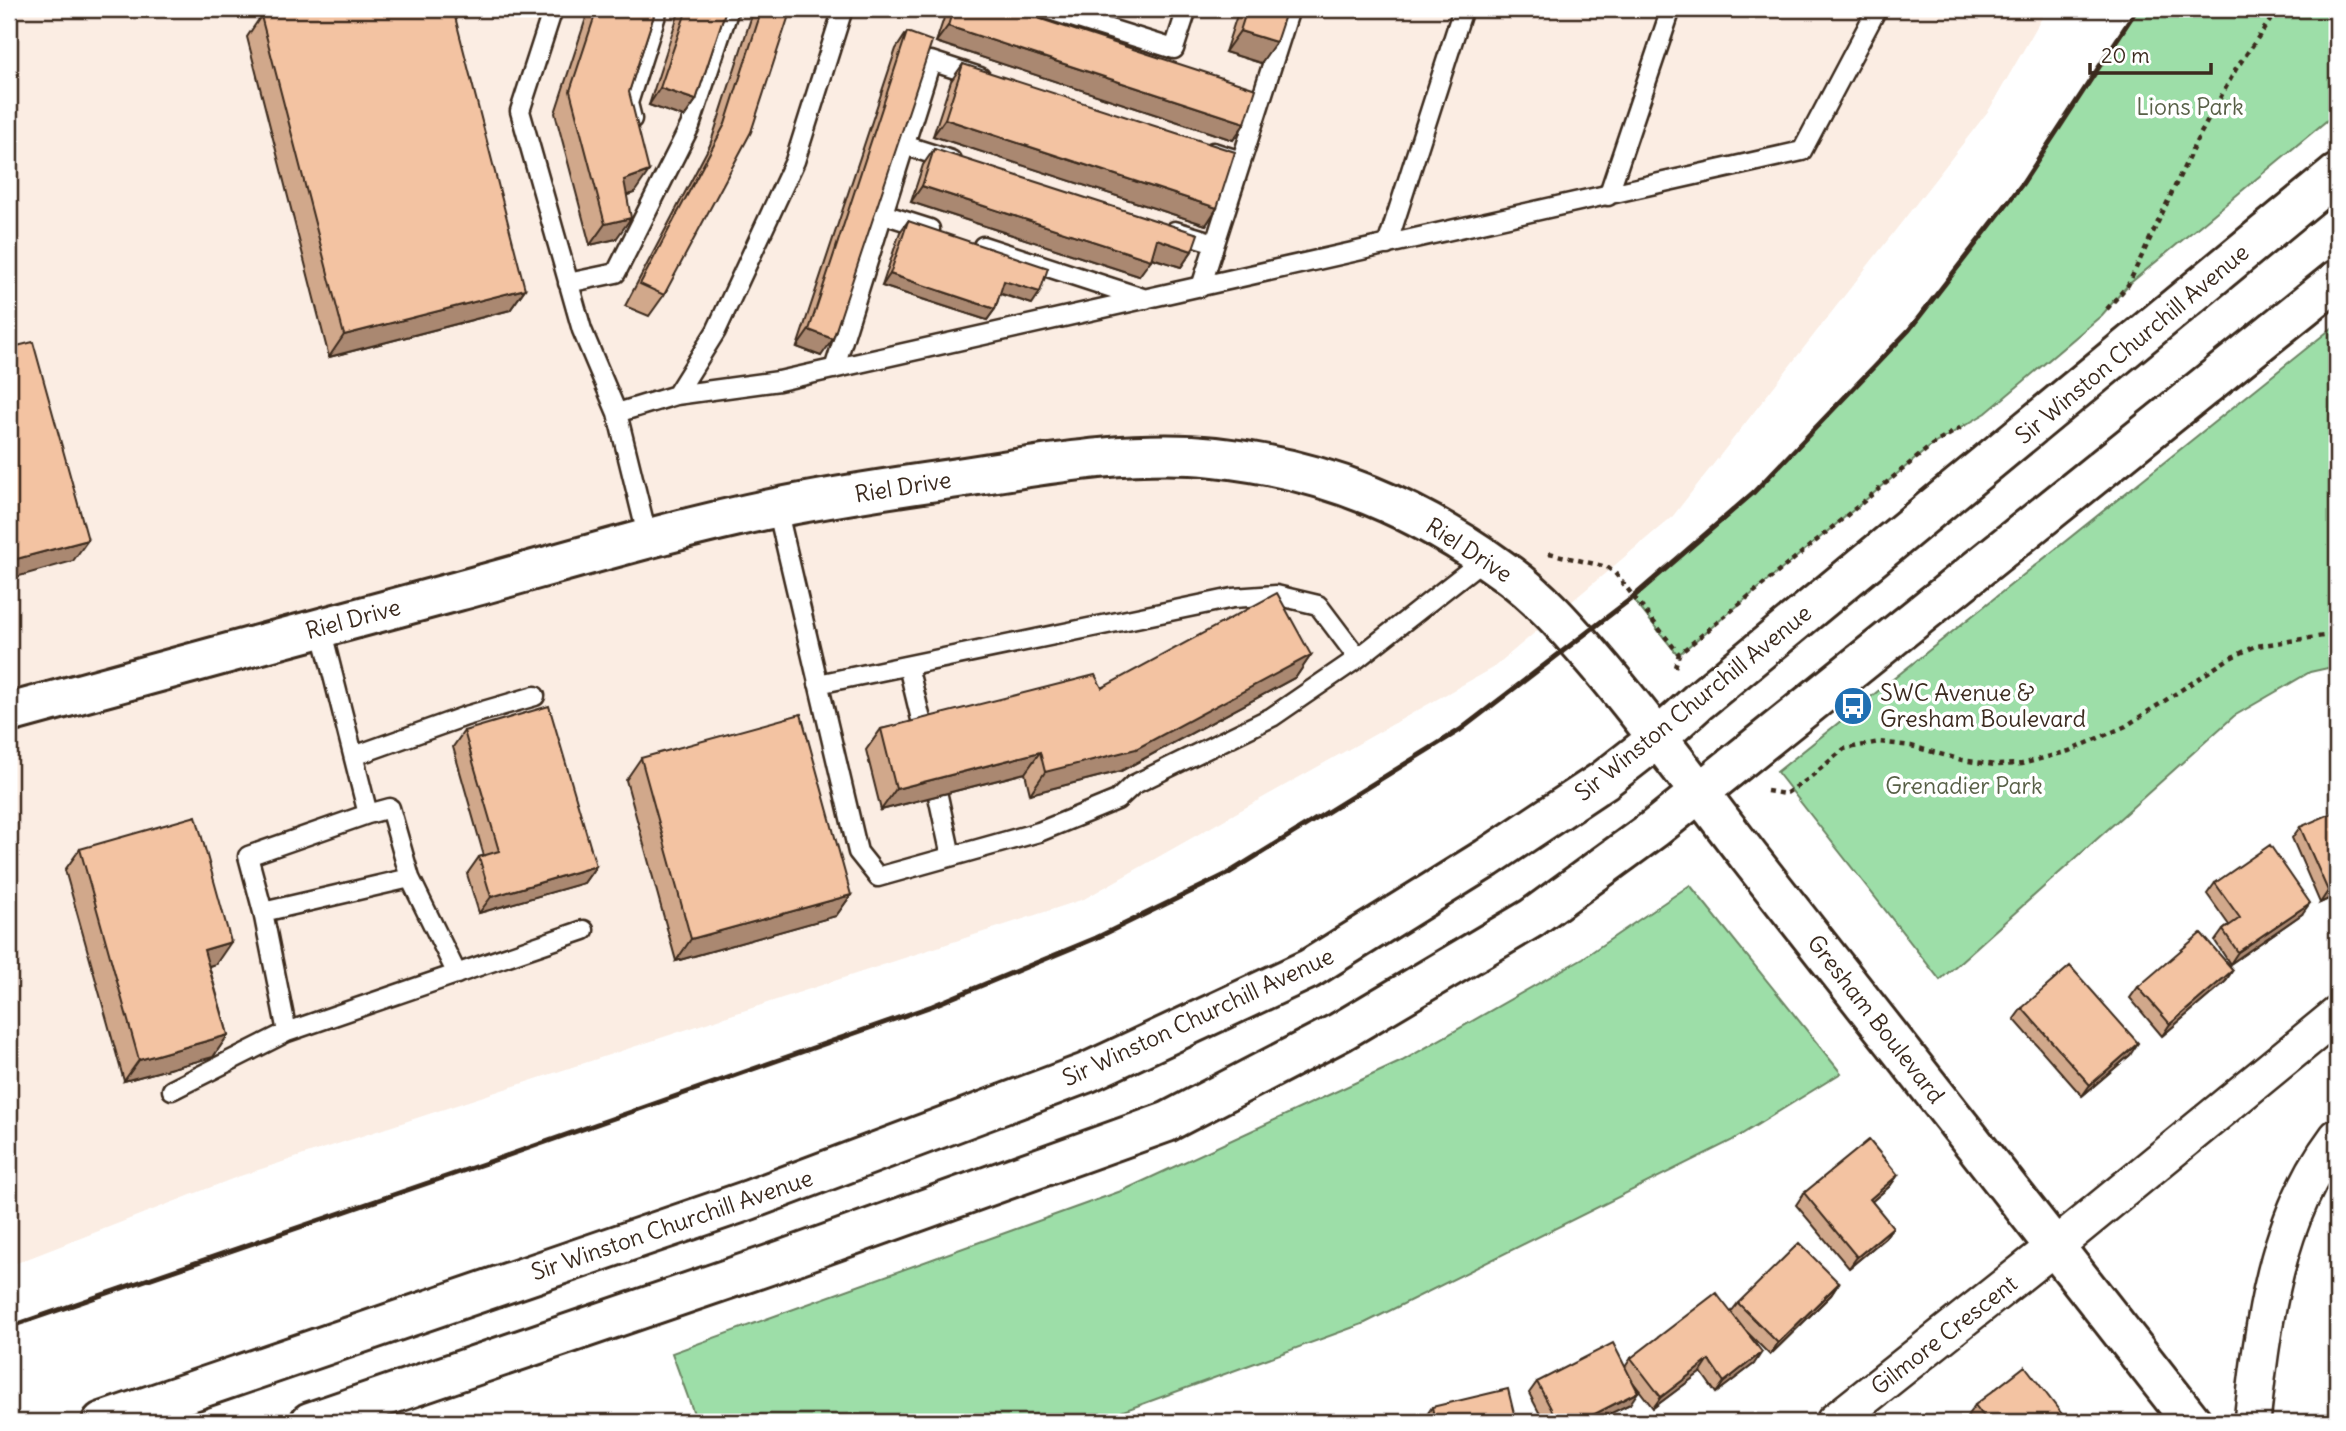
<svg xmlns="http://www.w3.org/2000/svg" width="2346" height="1431" font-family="Delius,sans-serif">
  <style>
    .built { fill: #fbede3 }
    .green { fill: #9ddea8; stroke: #6c8463; stroke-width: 2 }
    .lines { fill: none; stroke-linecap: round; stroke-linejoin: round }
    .lane-casing { stroke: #3b2a1e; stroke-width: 23 }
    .street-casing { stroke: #3b2a1e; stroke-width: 40 }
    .secondary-casing { stroke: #3b2a1e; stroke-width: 44 }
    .path { stroke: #3b2a1e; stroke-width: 4.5; stroke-dasharray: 5 5; stroke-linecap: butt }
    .lane { stroke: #fff; stroke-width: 18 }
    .street { stroke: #fff; stroke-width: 35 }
    .secondary { stroke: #fff; stroke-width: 38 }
    .rail { stroke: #3b2a1e; stroke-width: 5 }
    .wall { fill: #d1a88b; stroke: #3b2a1e; stroke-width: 2 }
    .shaded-wall { fill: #aa8871; stroke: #3b2a1e; stroke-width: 2 }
    .building { fill: #f3c3a2; stroke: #3b2a1e; stroke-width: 2 }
    .labels { text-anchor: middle; stroke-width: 7; stroke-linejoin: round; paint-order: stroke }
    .park-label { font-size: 23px; fill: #586047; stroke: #fff }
    .street-label { font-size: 23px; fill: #3b2a1e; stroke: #fff }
    .poi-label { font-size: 23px; fill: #3b2a1e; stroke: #fff; text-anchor: start }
  </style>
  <rect width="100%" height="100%" fill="#fff"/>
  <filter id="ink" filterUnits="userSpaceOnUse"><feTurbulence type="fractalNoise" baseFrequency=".0143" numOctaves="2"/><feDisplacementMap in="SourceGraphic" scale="14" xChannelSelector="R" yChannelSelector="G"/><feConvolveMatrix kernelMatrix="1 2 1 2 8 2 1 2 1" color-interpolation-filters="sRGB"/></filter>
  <g filter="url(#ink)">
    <!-- built -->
    <path class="built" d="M 9,9 L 2047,9 L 1989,110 L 1673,516 L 1494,667 L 1084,899 L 237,1177 L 9,1266 Z"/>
    <!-- green -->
    <path class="green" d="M 2137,9 L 2337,9 L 2337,112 L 2128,285 L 2102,315 L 1986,413 L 1932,445 L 1678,655 L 1632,598 L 1754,492 L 1909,330 L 2023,183 Z
      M 2337,324 L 2337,666 L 2310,672 L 2234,716 L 1940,980 L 1777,772 Z
      M 1690,885 L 1841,1073 L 1731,1141 L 1365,1323 L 1093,1422 L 697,1422 L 672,1353 L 1124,1190 L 1402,1061 L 1583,958 Z"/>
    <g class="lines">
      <!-- lane casing -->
      <g class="lane-casing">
        <path id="lane" d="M 553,9 L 520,111 L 582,330 L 617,413 L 648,539
          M 1046,9 L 1174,49 L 1187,9
          M 632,119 L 628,103 L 658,9
          M 904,145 L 951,160
          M 1213,152 L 1241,161
          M 1608,196 L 1671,9
          M 883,214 L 930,229
          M 1175,231 L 1215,243
          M 1387,245 L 1463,9
          M 983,246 L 1146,299
          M 568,283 L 616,273 L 690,126 L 729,9
          M 1201,287 L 1290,9
          M 834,369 L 931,61 L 980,77
          M 676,395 L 779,381 L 1802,151 L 1877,9
          M 617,413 L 676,395 L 716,331 L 795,161 L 843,9
          M 777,508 L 858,852 L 878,877 L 1039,832 L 1117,800 L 1133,785 L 1272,717 L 1358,658 L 1484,559
          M 321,628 L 368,814 L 248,856 L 263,912 L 287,1032 L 584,930
          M 908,666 L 925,736
          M 818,684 L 1233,598 L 1276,595 L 1318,605 L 1358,658
          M 354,756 L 466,716 L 535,696
          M 938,796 L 951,856
          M 410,878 L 457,974
          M 263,912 L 410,878 L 390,808 L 368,814
          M 172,1090 L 287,1032"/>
      </g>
      <!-- street casing -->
      <g class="street-casing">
        <path id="street" d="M 1834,1422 L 2054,1247 L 2337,1015
          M 2252,1422 C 2263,1323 2275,1219 2337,1137"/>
      </g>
      <!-- secondary casing -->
      <g class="secondary-casing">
        <path id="secondary" d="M 9,713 C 159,672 308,631 458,591 C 565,562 672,529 780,507 C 837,496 894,487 951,479 C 1037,466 1128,448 1215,457 C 1326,469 1418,508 1508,574 C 1540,597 1567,628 1593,658 C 1648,722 1697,790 1749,857 C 1896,1046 2044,1234 2192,1422
          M 102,1422 L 749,1200 L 1086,1073 L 1309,969 L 1487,858 L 1604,780 L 1658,738 L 1699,701 L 2337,174
          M 310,1422 L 769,1265 L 1167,1122 L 1340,1032 L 1532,918 L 1654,829 L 2337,280"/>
      </g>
      <!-- path -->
      <path class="path" d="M 2107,309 L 2128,285 L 2196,142 L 2236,69 L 2278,9
        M 1549,553 L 1607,567 L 1615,573 L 1679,654
        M 1675,667 L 1679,654 L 1932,445 L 1965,425
        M 1767,791 L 1785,794 L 1807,780 L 1844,749 L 1879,742 L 1911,746 L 1962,760 L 1995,765 L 2022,764 L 2069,751 L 2126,726 L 2230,658 L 2256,646 L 2337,634"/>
      <!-- lane -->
      <use href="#lane" class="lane"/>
      <!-- street -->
      <use href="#street" class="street"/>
      <!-- secondary -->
      <use href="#secondary" class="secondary"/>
      <!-- rail -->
      <path class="rail" d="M 9,1327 L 486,1163 L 932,1006 L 1096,938 L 1227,874 L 1460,730 L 1632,598 L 1754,492 L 1909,330 L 2023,183 L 2137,9"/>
    </g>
    <!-- wall -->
    <path class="wall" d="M 589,9 L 656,9 L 629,92 L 634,193 L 627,195 L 616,239 L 590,245 L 555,113 Z
      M 680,9 L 726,9 L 696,100 L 684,117 L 649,105 Z
      M 754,9 L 791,9 L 664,295 L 649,316 L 625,306 L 710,145 Z
      M 947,9 L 953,9 L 1245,123 L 1233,140 L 936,42 Z
      M 1239,9 L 1287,9 L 1261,63 L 1225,52 Z
      M 261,16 L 525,289 L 510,310 L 329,357 L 247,37 Z
      M 907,32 L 821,356 L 797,347 L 896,49 Z
      M 963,64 L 1217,208 L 1206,225 L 933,136 L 951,81 Z
      M 934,149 L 1192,251 L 1181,267 L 1151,258 L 1139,276 L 911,202 L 923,165 Z
      M 908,221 L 1032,304 L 1000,294 L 995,309 L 987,320 L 882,286 L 900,232 Z
      M 1311,655 L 1296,677 L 1121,771 L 1030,794 L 1025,773 L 881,810 L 866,750 L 881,729 L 1102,688 Z
      M 464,731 L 596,866 L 584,883 L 479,913 L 467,874 L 479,857 L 484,856 L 453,747 Z
      M 641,758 L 851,895 L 836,916 L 676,961 L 626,780 Z
      M 2300,827 L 2337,895 L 2320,903 L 2292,838 Z
      M 80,849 L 216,964 L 209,966 L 228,1035 L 213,1057 L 124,1081 L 65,870 Z
      M 2215,883 L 2302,914 L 2230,964 L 2215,941 L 2223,930 L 2229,925 L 2207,894 Z
      M 2225,982 L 2162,1036 L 2130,998 L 2138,987 Z
      M 2022,1008 L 2130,1055 L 2082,1096 L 2014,1019 Z
      M 1898,1175 L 1890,1186 L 1872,1201 L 1885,1238 L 1849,1268 L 1796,1205 L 1804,1193 Z
      M 1839,1283 L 1831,1295 L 1770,1355 L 1743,1328 L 1754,1364 L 1716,1393 L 1701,1372 L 1653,1408 L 1632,1381 L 1630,1404 L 1593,1422 L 1544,1422 L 1529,1393 L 1537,1382 L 1625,1367 L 1631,1358 L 1731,1312 L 1738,1303 Z
      M 1975,1405 L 2068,1422 L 1971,1422 L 1967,1416 Z
      M 1432,1407 L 1516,1422 L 1425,1422 L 1424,1419 Z"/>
    <!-- shaded-wall -->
    <path class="shaded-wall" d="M 948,26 L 1245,123 L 1233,140 L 936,42 Z
      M 1240,31 L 1276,42 L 1261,63 L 1225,52 Z
      M 660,88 L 696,100 L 684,117 L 649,105 Z
      M 945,119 L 1217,208 L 1206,225 L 933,136 Z
      M 649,171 L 634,193 L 609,201 L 624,180 Z
      M 922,186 L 1151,260 L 1139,276 L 911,202 Z
      M 631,218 L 616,239 L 590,245 L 605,224 Z
      M 1157,239 L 1192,251 L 1181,267 L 1146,256 Z
      M 890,274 L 995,309 L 987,320 L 882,286 Z
      M 1004,281 L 1040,292 L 1032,304 L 996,292 Z
      M 525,289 L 510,310 L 329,357 L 344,335 Z
      M 809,330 L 833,339 L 821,356 L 797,347 Z
      M 88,540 L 73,561 L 9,579 L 9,561 Z
      M 1311,655 L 1296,677 L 1121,771 L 1030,794 L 1045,772 Z
      M 1040,752 L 1025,773 L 881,810 L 896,789 Z
      M 596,866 L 584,883 L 479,913 L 491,897 Z
      M 2337,887 L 2337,895 L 2320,903 L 2328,891 Z
      M 851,895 L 836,916 L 676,961 L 691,939 Z
      M 2310,903 L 2302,914 L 2230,964 L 2238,952 Z
      M 231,942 L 216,964 L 189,971 L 204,950 Z
      M 2233,970 L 2225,982 L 2162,1036 L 2170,1024 Z
      M 228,1035 L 213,1057 L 124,1081 L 139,1060 Z
      M 2138,1043 L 2130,1055 L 2082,1096 L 2090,1085 Z
      M 1898,1175 L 1890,1186 L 1862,1210 L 1870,1199 Z
      M 1893,1227 L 1885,1238 L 1849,1268 L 1857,1257 Z
      M 1839,1283 L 1831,1295 L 1770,1355 L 1778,1343 Z
      M 1762,1352 L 1754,1364 L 1716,1393 L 1724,1382 Z
      M 1709,1360 L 1701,1372 L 1653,1408 L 1661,1397 Z
      M 1638,1392 L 1630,1404 L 1593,1422 L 1579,1422 Z"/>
    <!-- building -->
    <path class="building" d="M 290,9 L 453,9 L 525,289 L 344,335 L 261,16 Z
      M 597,9 L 656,9 L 629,92 L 649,171 L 624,180 L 631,218 L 605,224 L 570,91 Z
      M 687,9 L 726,9 L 696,100 L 660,88 Z
      M 762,9 L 791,9 L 751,132 L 664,295 L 640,284 L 725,124 Z
      M 953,9 L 1010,9 L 1256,89 L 1245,123 L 948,26 Z
      M 1247,9 L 1287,9 L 1276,42 L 1240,31 Z
      M 907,32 L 932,41 L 833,339 L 809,330 Z
      M 963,64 L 1235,152 L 1217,208 L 945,119 Z
      M 934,149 L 1198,234 L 1192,251 L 1157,239 L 1151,260 L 922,186 Z
      M 908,221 L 1048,268 L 1040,292 L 1004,281 L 995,309 L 890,274 Z
      M 33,342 L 88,540 L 9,561 L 9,348 Z
      M 1277,593 L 1311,655 L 1136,749 L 1045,772 L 1040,752 L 896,789 L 881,729 L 1095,675 L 1102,688 Z
      M 549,706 L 596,866 L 491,897 L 479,857 L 499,851 L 464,731 Z
      M 801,714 L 851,895 L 691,939 L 641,758 Z
      M 2337,811 L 2337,887 L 2328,891 L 2300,827 Z
      M 196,816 L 231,942 L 204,950 L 228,1035 L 139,1060 L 80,849 Z
      M 2270,845 L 2310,903 L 2238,952 L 2223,930 L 2240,918 L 2215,883 Z
      M 2201,933 L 2233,970 L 2170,1024 L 2138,987 Z
      M 2070,966 L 2138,1043 L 2090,1085 L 2022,1008 Z
      M 9,1001 L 14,1020 L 9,1022 Z
      M 1869,1140 L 1898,1175 L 1870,1199 L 1893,1227 L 1857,1257 L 1804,1193 Z
      M 1799,1243 L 1839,1283 L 1778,1343 L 1738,1303 Z
      M 1716,1293 L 1762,1352 L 1724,1382 L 1709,1360 L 1661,1397 L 1631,1358 Z
      M 1613,1343 L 1638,1392 L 1579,1422 L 1558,1422 L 1537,1382 Z
      M 2025,1366 L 2068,1422 L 1988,1422 L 1975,1405 Z
      M 1508,1389 L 1516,1422 L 1435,1422 L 1432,1407 Z
      M 1415,1415 L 1418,1422 L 1391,1422 Z"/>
  </g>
  <!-- icons -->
  <defs>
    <g id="bus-disc" transform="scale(2.0125)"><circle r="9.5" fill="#1f6fb2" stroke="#fff"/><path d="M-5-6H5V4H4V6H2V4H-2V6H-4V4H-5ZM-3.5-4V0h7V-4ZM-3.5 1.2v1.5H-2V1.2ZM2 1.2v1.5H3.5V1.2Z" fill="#fff"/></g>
  </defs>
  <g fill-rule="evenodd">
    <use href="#bus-disc" x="1853" y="706"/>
  </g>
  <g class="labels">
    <!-- park labels -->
    <g class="park-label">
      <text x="2190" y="115">Lions Park</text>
      <text x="1964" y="794">Grenadier Park</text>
    </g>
    <!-- street labels -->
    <g class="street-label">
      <text transform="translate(2132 344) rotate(-40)" y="8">Sir Winston Churchill Avenue</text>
      <text transform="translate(903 487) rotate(-9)" y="8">Riel Drive</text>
      <text transform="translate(1469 550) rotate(33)" y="8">Riel Drive</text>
      <text transform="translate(353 619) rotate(-15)" y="8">Riel Drive</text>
      <text transform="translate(1693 703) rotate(-39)" y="8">Sir Winston Churchill Avenue</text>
      <text transform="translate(1198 1017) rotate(-25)" y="8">Sir Winston Churchill Avenue</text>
      <text transform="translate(1876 1019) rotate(52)" y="8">Gresham Boulevard</text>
      <text transform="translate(672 1225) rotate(-19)" y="8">Sir Winston Churchill Avenue</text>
      <text transform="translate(1944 1335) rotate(-38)" y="8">Gilmore Crescent</text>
    </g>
    <!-- poi labels -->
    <g class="poi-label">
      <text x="1880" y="701">SWC Avenue &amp;<tspan x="1880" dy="26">Gresham Boulevard</tspan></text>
    </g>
  </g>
  <!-- margin -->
  <rect width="2346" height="1431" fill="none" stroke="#fff" stroke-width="35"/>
  <rect x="18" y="18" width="2311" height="1396" fill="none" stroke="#3b2a1e" stroke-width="2.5" filter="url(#ink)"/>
  <!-- scale -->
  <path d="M2090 63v10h121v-10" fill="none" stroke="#3b2a1e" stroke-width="3.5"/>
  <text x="2101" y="63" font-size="21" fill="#3b2a1e" stroke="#ffffff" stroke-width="5" paint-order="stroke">20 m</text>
</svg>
